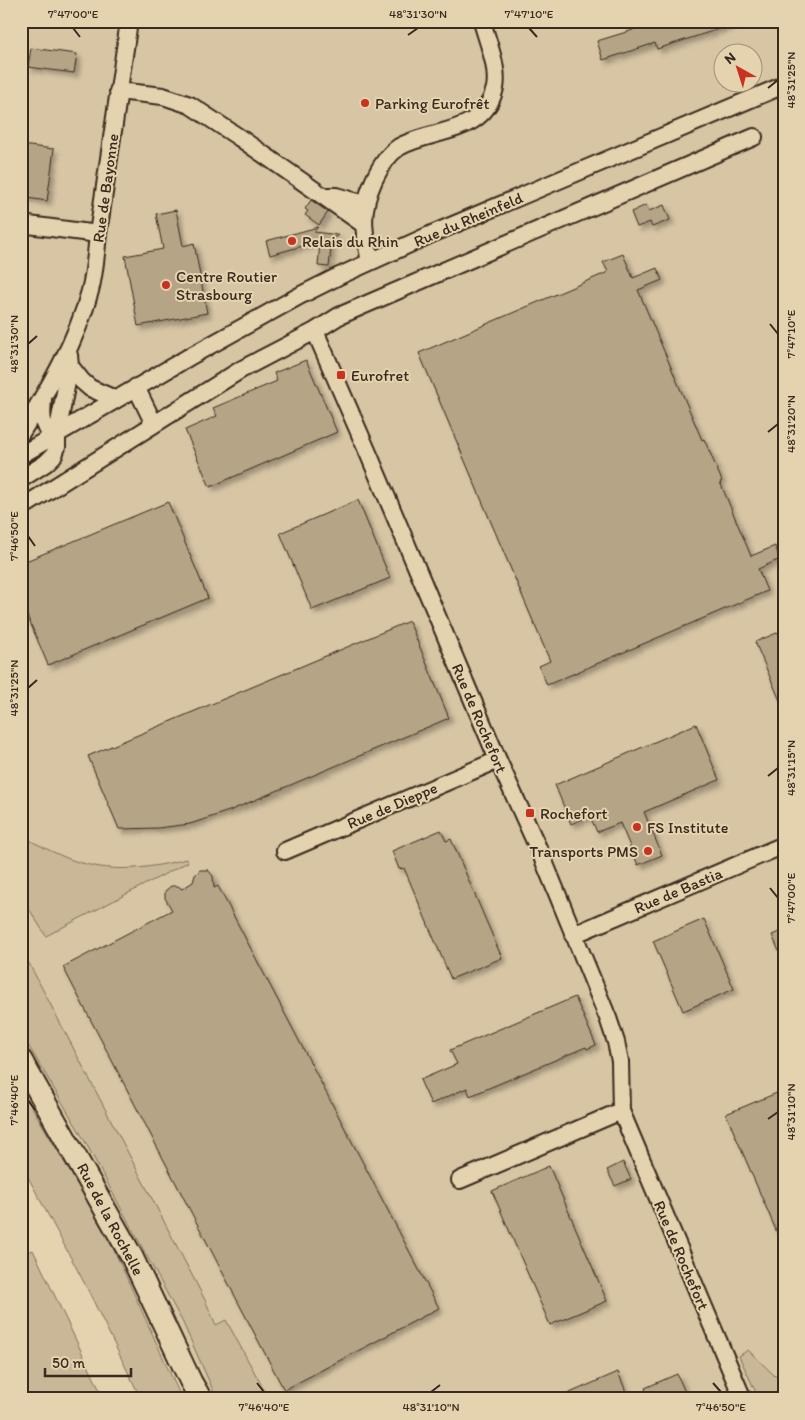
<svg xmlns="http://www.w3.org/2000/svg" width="805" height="1420" font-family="Itim,sans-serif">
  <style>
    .built { fill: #d7c5a4; fill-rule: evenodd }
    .green { fill: #c9b798; stroke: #82705b }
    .building { fill: #b6a487; stroke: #3b2a1e; filter: url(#shadow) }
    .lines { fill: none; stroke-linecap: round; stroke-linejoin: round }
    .minor-casing { stroke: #3b2a1e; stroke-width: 20 }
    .major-casing { stroke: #3b2a1e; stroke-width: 25 }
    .minor { stroke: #e5d3b0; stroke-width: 16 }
    .major { stroke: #e5d3b0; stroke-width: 21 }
    .ticks { fill: none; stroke: #3b2a1e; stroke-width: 2 }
    .poi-dot { fill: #c8321e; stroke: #e5d3b0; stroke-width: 2 }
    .labels { text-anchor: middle; stroke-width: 4; stroke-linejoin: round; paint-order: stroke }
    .poi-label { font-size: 16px; fill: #3b2a1e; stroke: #e5d3b0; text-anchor: start }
    .street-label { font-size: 16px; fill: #3b2a1e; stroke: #e5d3b0 }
    .neatline { fill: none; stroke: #3b2a1e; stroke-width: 2 }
    .ticks-label { font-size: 12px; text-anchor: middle; fill: #3b2a1e }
  </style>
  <defs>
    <filter id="shadow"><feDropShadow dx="4" dy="4" stdDeviation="2.5" flood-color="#0004"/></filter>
  </defs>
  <rect width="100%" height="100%" fill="#e5d3b0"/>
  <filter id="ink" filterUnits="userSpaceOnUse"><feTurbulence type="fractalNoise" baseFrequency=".02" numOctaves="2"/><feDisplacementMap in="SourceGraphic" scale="10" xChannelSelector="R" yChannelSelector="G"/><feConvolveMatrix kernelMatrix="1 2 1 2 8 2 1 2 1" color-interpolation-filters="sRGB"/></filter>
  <g filter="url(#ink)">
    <!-- built -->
    <path class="built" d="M 21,21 L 784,21 L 784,1399 L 211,1399 L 196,1361 L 80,1137 L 21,1037 ZM 722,52 L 752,52 L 752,82 L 722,82 Z"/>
    <!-- green -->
    <path class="green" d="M 21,836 C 38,844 64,859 82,863 C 116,873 152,868 186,859 L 188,862 L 46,936 L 21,896 Z
      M 21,948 L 205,1300 L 216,1325 L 226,1320 L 263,1388 L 270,1399 L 217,1399 L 183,1323 L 82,1136 L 21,1033 Z
      M 21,1089 L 105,1230 L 182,1399 L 141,1399 L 87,1288 L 21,1164 Z
      M 33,1250 L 104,1399 L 21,1399 L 21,1254 Z
      M 748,1350 L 775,1376 L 784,1379 L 784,1399 L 759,1399 L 739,1356 Z"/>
    <!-- building -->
    <path class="building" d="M 631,21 L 737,21 L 737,23 L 657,49 L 655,43 L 603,60 L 597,41 L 633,30 Z
      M 31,48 L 77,54 L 74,73 L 28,67 Z
      M 21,145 L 54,149 L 47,201 L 21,197 Z
      M 311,200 L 328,212 L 319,225 L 305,215 L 308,211 L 305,209 Z
      M 646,205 L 649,211 L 664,205 L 670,220 L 652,227 L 650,222 L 637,227 L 631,212 Z
      M 176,210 L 183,246 L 194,243 L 207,313 L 138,326 L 125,256 L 163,249 L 156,214 Z
      M 318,227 L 314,232 L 339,235 L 332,238 L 329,267 L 318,266 L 320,241 L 270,255 L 266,241 Z
      M 623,254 L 633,278 L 657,268 L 662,280 L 638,290 L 702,440 L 704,439 L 711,455 L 722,481 L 720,482 L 751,556 L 775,546 L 780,559 L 758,569 L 767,591 L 547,685 L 539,666 L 550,661 L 419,353 L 608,272 L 603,262 Z
      M 306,360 L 337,432 L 210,487 L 185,430 L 217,416 L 213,408 L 277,381 L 274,373 Z
      M 358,500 L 390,578 L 312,610 L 280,533 Z
      M 168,502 L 208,598 L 48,665 L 21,601 L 21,563 Z
      M 409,621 L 449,718 L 229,811 L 190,824 L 158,828 L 119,829 L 88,756 Z
      M 784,630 L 784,710 L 755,642 Z
      M 696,724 L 719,780 L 644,812 L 662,855 L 638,865 L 620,823 L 597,832 L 590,816 L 571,824 L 555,785 Z
      M 441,830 L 446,841 L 451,839 L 502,958 L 451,979 L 404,868 L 399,869 L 392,851 Z
      M 200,870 L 208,870 L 213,876 L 214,888 L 218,886 L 439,1308 L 284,1390 L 63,967 L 172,910 L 165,898 L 165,891 L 171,886 L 178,886 L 182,889 L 193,882 L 195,875 Z
      M 704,919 L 734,989 L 683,1011 L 653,941 Z
      M 784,930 L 784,963 L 772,935 Z
      M 575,997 L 596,1045 L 587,1049 L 586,1047 L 470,1096 L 467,1088 L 431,1104 L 420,1080 L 457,1064 L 450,1050 Z
      M 784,1090 L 784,1249 L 726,1114 Z
      M 623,1162 L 631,1179 L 615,1186 L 607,1170 Z
      M 549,1166 L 607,1301 L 550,1325 L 492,1191 Z
      M 618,1372 L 629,1399 L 556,1399 Z
      M 677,1374 L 688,1399 L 649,1399 L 645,1388 Z"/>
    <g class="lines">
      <!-- minor casing -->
      <g class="minor-casing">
        <path id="minor" d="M 118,91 L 163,96 L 190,105 L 240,138 L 363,224
          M 323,196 L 336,196 L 365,204
          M 21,224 L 98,234
          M 370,262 C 363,229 360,211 374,180 C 380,167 387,155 399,147 C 432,128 484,136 495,88 C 499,67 487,41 482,21
          M 315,331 L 369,455 L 498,760 L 543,859 L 608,1018 L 616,1042 L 620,1061 L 621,1111 L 743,1399
          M 70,366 L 82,381 L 90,388 L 115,399
          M 136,387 L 154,424
          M 43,399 C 42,415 39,429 57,434
          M 21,433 C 49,388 76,343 90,291 C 95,272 96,253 98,234 L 129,21
          M 21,455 L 189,357 L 301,295 L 337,277 L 434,233 L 784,85
          M 21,479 L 46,463 L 54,455 L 57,447 L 57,434 L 70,366 L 69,355
          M 21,508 L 242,369 L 315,331 L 339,316 L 754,137
          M 285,851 L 498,760
          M 573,935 L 784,845
          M 460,1180 L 621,1111"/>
      </g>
      <!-- major casing -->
      <g class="major-casing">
        <path id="major" d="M 21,1060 L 132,1257 L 191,1382 L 201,1399"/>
      </g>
      <!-- minor -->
      <use href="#minor" class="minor"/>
      <!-- major -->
      <use href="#major" class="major"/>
    </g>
  </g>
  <!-- ticks -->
  <path class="ticks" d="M 73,28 L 80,37M 529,28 L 537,37M 408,35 L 418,28M 768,88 L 778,80M 770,324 L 778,334M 28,344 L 37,336M 768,432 L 778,424M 28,536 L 35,546M 28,688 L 37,680M 768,776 L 778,768M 770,888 L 778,898M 28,1100 L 35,1110M 768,1119 L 778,1112M 257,1383 L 264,1392M 713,1383 L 721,1392M 431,1392 L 440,1385"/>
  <!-- markers -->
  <g class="poi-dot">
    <circle cx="365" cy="103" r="5"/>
    <circle cx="292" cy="241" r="5"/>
    <circle cx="166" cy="285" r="5"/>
    <rect x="336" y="370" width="10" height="10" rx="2.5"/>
    <rect x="525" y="808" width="10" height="10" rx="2.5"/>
    <circle cx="637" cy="827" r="5"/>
    <circle cx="648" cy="851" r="5"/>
  </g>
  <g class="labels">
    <!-- poi labels -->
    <g class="poi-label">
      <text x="375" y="109">Parking Eurofrêt</text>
      <text x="302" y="247">Relais du Rhin</text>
      <text x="176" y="282">Centre Routier<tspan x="176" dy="18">Strasbourg</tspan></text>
      <text x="351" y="381">Eurofret</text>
      <text x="540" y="819">Rochefort</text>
      <text x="647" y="833">FS Institute</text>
      <text x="638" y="857" text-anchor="end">Transports PMS</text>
    </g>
    <!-- street labels -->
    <g class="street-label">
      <text transform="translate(105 188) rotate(-82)" y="6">Rue de Bayonne</text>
      <text transform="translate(468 219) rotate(-23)" y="6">Rue du Rheinfeld</text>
      <text transform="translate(480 718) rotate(67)" y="6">Rue de Rochefort</text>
      <text transform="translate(392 805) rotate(-23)" y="6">Rue de Dieppe</text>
      <text transform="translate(678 890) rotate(-23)" y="6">Rue de Bastia</text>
      <text transform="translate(111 1219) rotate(62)" y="6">Rue de la Rochelle</text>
      <text transform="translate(682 1255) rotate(67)" y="6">Rue de Rochefort</text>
    </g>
  </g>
  <!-- margin -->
  <rect width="805" height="1420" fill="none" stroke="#e5d3b0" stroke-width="55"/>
  <!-- north arrow -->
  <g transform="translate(738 68) rotate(321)"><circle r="24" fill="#e5d3b0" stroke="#a18f76"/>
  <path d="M0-4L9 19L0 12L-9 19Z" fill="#c8321e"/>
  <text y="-8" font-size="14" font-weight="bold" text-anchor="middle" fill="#3b2a1e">N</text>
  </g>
  <!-- scale -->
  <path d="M45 1368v8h86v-8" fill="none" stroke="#3b2a1e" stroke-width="2.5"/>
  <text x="52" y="1368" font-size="15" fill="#3b2a1e" stroke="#e5d3b0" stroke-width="4" paint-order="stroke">50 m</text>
  <rect x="28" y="28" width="750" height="1364" class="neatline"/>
  <g class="ticks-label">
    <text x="73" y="18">7°47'00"E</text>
    <text x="418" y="18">48°31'30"N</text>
    <text x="529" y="18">7°47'10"E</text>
    <text transform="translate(791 80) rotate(-90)" y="4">48°31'25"N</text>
    <text transform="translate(791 334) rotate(-90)" y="4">7°47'10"E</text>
    <text transform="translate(14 344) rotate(-90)" y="4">48°31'30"N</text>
    <text transform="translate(791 424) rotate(-90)" y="4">48°31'20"N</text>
    <text transform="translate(14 536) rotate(-90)" y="4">7°46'50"E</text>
    <text transform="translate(14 688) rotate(-90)" y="4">48°31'25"N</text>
    <text transform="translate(791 768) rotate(-90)" y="4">48°31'15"N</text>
    <text transform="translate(791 898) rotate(-90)" y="4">7°47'00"E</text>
    <text transform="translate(14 1100) rotate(-90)" y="4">7°46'40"E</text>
    <text transform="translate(791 1112) rotate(-90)" y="4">48°31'10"N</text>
    <text x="264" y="1411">7°46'40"E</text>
    <text x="431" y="1411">48°31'10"N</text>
    <text x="721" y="1411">7°46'50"E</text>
  </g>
</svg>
